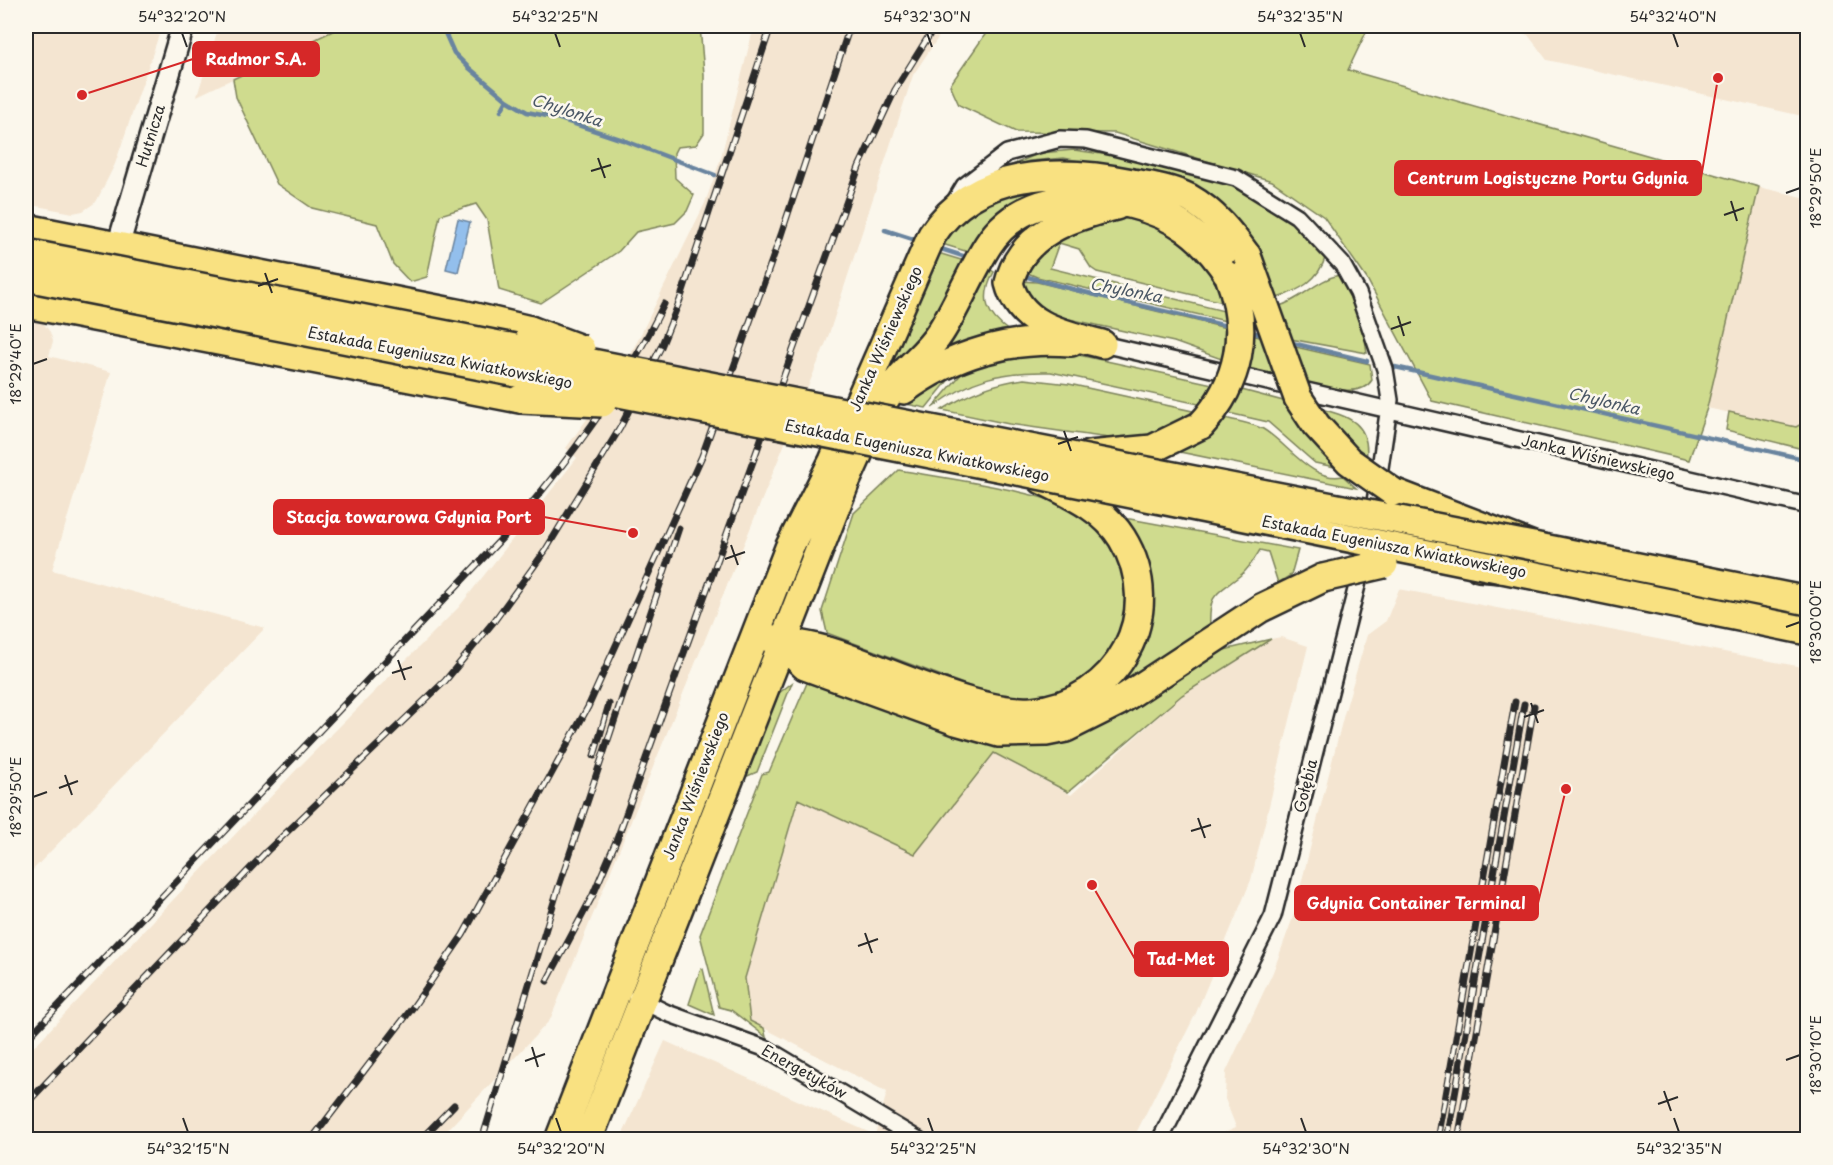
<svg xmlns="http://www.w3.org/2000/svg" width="1833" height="1165" font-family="'Playpen Sans',sans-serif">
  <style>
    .built { fill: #f4e5d1 }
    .green { fill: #cfdb8e; stroke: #7d835c; stroke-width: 1.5 }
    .water { fill: #93bfec; stroke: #69849f; stroke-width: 1.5 }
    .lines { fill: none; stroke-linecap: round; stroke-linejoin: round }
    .stream { stroke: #69849f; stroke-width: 4.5 }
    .street-casing { stroke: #2b2b2b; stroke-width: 20 }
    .secondary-casing { stroke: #2b2b2b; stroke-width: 26 }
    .highway-casing { stroke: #2b2b2b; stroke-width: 32 }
    .street { stroke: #fbf7ec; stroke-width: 15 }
    .secondary { stroke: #fbf7ec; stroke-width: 21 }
    .highway { stroke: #f9e181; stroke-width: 27 }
    .rail-casing { stroke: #2b2b2b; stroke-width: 7 }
    .rail { stroke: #fbf7ec; stroke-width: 4.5; stroke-dasharray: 14; stroke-linecap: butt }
    .highway-bridge-casing { stroke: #2b2b2b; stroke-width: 32; stroke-linecap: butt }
    .highway-bridge { stroke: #f9e181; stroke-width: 27 }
    .ticks { fill: none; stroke: #2b2b2b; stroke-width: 2 }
    .labels { text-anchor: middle; stroke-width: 5; stroke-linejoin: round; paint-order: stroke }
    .street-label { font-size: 15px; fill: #2b2b2b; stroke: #fbf7ec }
    .water-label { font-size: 16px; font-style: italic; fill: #4a5765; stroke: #fbf7ec }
    .leader { fill: none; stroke: #d62828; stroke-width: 2 }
    .callout-dot { fill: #d62828; stroke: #fbf7ec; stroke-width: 2 }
    .callout { fill: #d62828; stroke: #d62828; stroke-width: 2 }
    .callout-label { font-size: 16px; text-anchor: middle; font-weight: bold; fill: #fff }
    .neatline { fill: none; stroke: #2b2b2b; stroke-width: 2 }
    .ticks-label { font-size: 15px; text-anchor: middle; fill: #2b2b2b }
  </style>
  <rect width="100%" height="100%" fill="#fbf7ec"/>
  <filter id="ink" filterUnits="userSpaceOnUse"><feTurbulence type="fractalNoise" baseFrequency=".0167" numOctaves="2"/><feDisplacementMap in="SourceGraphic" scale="12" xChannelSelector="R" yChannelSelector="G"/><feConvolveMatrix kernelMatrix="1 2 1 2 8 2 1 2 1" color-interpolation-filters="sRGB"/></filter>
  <g filter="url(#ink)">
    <!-- built -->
    <path class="built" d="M 26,26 L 162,26 L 115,164 L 96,202 L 83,211 L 73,213 L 26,204 Z
      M 219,26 L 343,26 L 197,96 Z
      M 754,26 L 946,26 L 913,75 L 827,340 L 550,1020 L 439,1139 L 26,1139 L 26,1055 L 299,767 L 458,608 L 577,458 L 566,448 L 615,380 L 637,342 L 705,203 L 720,161 Z
      M 1501,26 L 1807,26 L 1807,117 L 1547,60 L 1528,35 Z
      M 1759,187 L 1807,198 L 1807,421 L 1796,427 L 1707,408 Z
      M 26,317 L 44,324 L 50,332 L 53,341 L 49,356 L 111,372 L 52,570 L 265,628 L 26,877 Z
      M 1399,589 L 1807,668 L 1807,1139 L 1209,1139 L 1236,1127 L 1225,1099 L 1226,1072 L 1273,972 L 1292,920 L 1344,714 L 1367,635 L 1386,621 Z
      M 1281,637 L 1308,646 L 1251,880 L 1196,1013 L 1133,1139 L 620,1140 L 665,1041 L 875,1135 L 887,1092 L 750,1021 L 745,978 L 798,799 L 915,854 L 994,753 L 1071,795 L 1182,695 L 1271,639 Z"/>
    <!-- green -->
    <path class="green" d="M 343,26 L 700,26 L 704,74 L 704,133 L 696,145 L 677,147 L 674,153 L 675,178 L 694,195 L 687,211 L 675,223 L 636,232 L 619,251 L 541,303 L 499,290 L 487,220 L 476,204 L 440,215 L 427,277 L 410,282 L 393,264 L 377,224 L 312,208 L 277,184 L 236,97 L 233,79 Z
      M 991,26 L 1369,26 L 1348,70 L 1759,187 L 1707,408 L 1689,460 L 1432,401 L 1367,279 L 1324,217 L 1272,181 L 1115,133 L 1016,132 L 959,105 L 950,85 Z
      M 1074,150 C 1140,159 1245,176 1295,221 C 1306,231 1316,244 1326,255 C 1319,281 1299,291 1274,299 L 1245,237 L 1119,169 L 1064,158 L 1029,161 L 996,172 L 1040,153 Z
      M 1039,181 L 1175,205 L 1204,222 L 1227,254 L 1078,189 L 975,254 L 942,244 C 965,207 999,196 1039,181 Z
      M 1113,217 C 1154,221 1182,234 1209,266 C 1217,276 1222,292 1227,303 L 1097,272 L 1091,268 L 1079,249 L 1059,243 L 1050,268 L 1228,312 L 1230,322 L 1037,277 L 1023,271 L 1041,244 Z
      M 938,253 L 971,263 L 954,297 L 873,398 Z
      M 991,270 L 994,272 C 979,300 987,315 1010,332 L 947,351 Z
      M 1339,275 C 1356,295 1364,327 1367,353 L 1285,338 L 1276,307 C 1300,301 1316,280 1339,275 Z
      M 1019,281 L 1037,282 L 1230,329 L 1227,361 L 1174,342 L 1042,313 L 1029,307 Z
      M 1251,335 L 1264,338 L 1276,374 L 1246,370 Z
      M 1287,345 L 1370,364 L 1372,380 C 1359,401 1320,384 1300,381 Z
      M 1074,354 L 1217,385 L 1203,405 L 1051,372 C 1001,371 972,378 932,408 L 969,365 L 993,357 Z
      M 963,362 L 926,408 L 901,403 L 914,389 Z
      M 1024,379 L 1069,384 L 1197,412 L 1169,434 L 1116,439 L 1009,424 L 942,410 C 968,393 994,383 1024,379 Z
      M 1238,389 L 1287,402 L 1304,429 L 1335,467 L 1315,463 L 1268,422 L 1224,412 Z
      M 1314,407 C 1347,416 1372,421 1366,462 Z
      M 1729,412 L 1796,427 L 1807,421 L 1807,450 L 1726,430 Z
      M 1222,417 C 1235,421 1251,423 1263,429 C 1287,443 1312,483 1343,476 L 1356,488 L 1180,452 L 1211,430 Z
      M 899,470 C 941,478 1059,493 1089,517 C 1110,533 1128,570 1130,596 C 1131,603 1127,611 1125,618 C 1116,648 1101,673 1071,688 C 1045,700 1017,699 990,694 L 827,633 L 822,611 L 854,513 Z
      M 1125,519 L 1130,519 L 1298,550 L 1291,575 L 1278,583 L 1268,552 L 1260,550 C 1255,558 1250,567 1242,574 C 1218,594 1208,591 1210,627 L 1113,693 L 1111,689 L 1151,596 L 1152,578 L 1140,541 Z
      M 1271,639 L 1182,695 L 1068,792 L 994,753 L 915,854 L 798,799 L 745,978 L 750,1021 L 764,1028 L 766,1037 L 731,1010 L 719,1007 L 700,935 L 762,774 L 769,772 L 807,683 L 813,681 L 1066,739 L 1094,729 L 1204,658 L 1220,651 Z
      M 792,683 L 757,772 L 745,777 L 779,693 Z
      M 701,968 L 703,969 L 714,1015 L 689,1004 Z"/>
    <!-- water -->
    <path class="water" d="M 458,219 L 470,222 L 458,272 L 446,269 Z"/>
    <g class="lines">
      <!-- stream -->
      <path class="stream" d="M 442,26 L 454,53 L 468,67 L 507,100 L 527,112 L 557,118 L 623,140 L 715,175
        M 501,111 L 507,100
        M 885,230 L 916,240
        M 941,249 L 969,258
        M 1021,275 C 1090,296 1161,309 1231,327
        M 1248,331 L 1266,336
        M 1288,342 L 1367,361
        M 1395,367 L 1808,460"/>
      <!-- street casing -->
      <g class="street-casing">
        <path id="street" d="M 955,201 L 964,186 L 1007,153 L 1060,139 L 1086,140 L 1236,178 L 1297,216 L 1342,264 L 1358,293 L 1385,369 L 1390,400 L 1372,522
          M 1102,344 L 1808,506
          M 636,998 L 667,1013 L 767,1049 L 919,1140
          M 1160,1140 L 1273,916 L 1362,566"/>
      </g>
      <!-- secondary casing -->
      <g class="secondary-casing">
        <path id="secondary" d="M 122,261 L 118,246 L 183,26"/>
      </g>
      <!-- highway casing -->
      <g class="highway-casing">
        <path id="highway" d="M 26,228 L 462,314 L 530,330
          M 26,304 L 520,399
          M 1102,344 C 1064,334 1020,326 1009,283 C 1021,233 1071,217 1116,206
          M 904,390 C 952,354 1011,337 1071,342
          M 1089,455 L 1152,449 L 1201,425
          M 1393,492 L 1533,546 L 1808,601
          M 1479,567 L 1502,569 L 1808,631
          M 766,637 C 787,644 808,644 828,651 C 884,668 976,715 1032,711 C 1118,704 1168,612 1122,538 C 1104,509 1072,495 1042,480
          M 781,643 L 805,666 L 956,721 L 999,733 L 1046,732 L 1066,728 L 1118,702 L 1261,608 L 1323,578
          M 559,1140 L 789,548 L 833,461 L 932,235 C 976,168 1061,168 1132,183 C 1151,186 1172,189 1189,198 C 1214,212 1231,234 1247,256
          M 588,1140 L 846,481 C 861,450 873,416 893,387 C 906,367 927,354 940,333 C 958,305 970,273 988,245 C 1019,197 1080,192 1130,204 C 1176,215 1204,237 1229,276"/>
      </g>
      <!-- street -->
      <use href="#street" class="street"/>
      <!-- secondary -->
      <use href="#secondary" class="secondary"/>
      <!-- highway -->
      <use href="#highway" class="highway"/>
      <!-- rail casing -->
      <g class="rail-casing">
        <path id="rail" d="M 594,756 L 609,704
          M 547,981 L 592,897 L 617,839 L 859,167 L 895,90 L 935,26
          M 26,1040 L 505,535 C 566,464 623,389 664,304
          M 26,1104 L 267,851 L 445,681 L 495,620 L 545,551 L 620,428 L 661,347 L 680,300 L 771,26
          M 311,1140 L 413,1007 L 463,935 L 588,707 L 702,456 L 781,235 L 850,26
          M 420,1140 L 454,1105
          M 482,1140 L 557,892 L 679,528
          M 1438,1140 L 1515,702
          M 1447,1140 L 1524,704
          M 1458,1140 L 1534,706"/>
      </g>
      <!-- rail -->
      <use href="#rail" class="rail"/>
      <!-- highway-bridge casing -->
      <g class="highway-bridge-casing">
        <path id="highway-bridge" d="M 26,253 L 1533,546
          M 1247,256 L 1298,398 L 1316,425 L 1349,461 L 1393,492
          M 26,277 L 1028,473 L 1502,569
          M 530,330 L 581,349
          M 520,399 L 602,403
          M 1201,425 C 1240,383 1250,330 1229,276
          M 1323,578 L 1384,564"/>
      </g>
      <!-- highway-bridge -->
      <use href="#highway-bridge" class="highway-bridge"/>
    </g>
  </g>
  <!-- ticks -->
  <path class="ticks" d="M 182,33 L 187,47M 555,33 L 560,47M 927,33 L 932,47M 1300,33 L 1305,47M 1673,33 L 1678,47M 598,158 L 605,178M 591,171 L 611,165M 1786,193 L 1800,188M 1731,201 L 1737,221M 1724,215 L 1744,208M 265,273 L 272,293M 258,286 L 278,279M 1398,316 L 1404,336M 1391,329 L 1411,322M 33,364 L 47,359M 1064,431 L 1071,451M 1058,444 L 1078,437M 731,545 L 738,565M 725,559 L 745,552M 1786,627 L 1800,622M 398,660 L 405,680M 392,673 L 412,667M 1531,703 L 1538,723M 1524,717 L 1544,710M 65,775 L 72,795M 59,788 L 78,781M 33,797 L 47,792M 1198,818 L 1205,838M 1191,831 L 1211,825M 865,933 L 872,953M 858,946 L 878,939M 532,1047 L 538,1067M 1786,1060 L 1800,1055M 525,1061 L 545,1054M 1664,1091 L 1671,1111M 1658,1104 L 1678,1097M 183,1118 L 188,1132M 556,1118 L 561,1132M 928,1118 L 933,1132M 1301,1118 L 1306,1132M 1674,1118 L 1679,1132"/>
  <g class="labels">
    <!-- street labels -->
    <g class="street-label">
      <text transform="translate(151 136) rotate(-73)" y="5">Hutnicza</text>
      <text transform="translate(886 339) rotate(-66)" y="5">Janka Wiśniewskiego</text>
      <text transform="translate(440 358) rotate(11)" y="5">Estakada Eugeniusza Kwiatkowskiego</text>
      <text transform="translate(917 451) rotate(11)" y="5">Estakada Eugeniusza Kwiatkowskiego</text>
      <text transform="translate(1598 458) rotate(13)" y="5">Janka Wiśniewskiego</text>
      <text transform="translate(1394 547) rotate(11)" y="5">Estakada Eugeniusza Kwiatkowskiego</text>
      <text transform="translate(696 786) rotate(-69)" y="5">Janka Wiśniewskiego</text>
      <text transform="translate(1306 786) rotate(-76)" y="5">Gołębia</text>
      <text transform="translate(804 1072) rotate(29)" y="5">Energetyków</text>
    </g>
    <!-- water labels -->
    <g class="water-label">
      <text transform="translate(567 110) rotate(18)" y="6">Chylonka</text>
      <text transform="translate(1126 290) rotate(11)" y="6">Chylonka</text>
      <text transform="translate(1604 401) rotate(13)" y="6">Chylonka</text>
    </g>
  </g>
  <!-- callouts -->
  <path class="leader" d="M82 95L193 59M1718 78L1701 178M633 533L544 517M1566 789L1538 903M1092 885L1135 959"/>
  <g class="callout-dot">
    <circle cx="82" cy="95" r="6"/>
    <circle cx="1718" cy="78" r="6"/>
    <circle cx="633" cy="533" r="6"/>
    <circle cx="1566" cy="789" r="6"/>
    <circle cx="1092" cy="885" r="6"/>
  </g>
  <g class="callout">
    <rect x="193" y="42" width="126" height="34" rx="6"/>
    <rect x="1395" y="161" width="306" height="34" rx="6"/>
    <rect x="274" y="500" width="270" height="34" rx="6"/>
    <rect x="1295" y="886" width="243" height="34" rx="6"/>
    <rect x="1135" y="942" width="93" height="34" rx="6"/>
  </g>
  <g class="callout-label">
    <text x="256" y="65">Radmor S.A.</text>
    <text x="1548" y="184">Centrum Logistyczne Portu Gdynia</text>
    <text x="409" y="523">Stacja towarowa Gdynia Port</text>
    <text x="1416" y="909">Gdynia Container Terminal</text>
    <text x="1181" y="965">Tad-Met</text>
  </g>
  <!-- margin -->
  <rect width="1833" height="1165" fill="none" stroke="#fbf7ec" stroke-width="66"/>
  <rect x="33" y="33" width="1767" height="1099" class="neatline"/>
  <g class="ticks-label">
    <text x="182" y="22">54°32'20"N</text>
    <text x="555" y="22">54°32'25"N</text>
    <text x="927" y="22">54°32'30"N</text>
    <text x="1300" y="22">54°32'35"N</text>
    <text x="1673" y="22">54°32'40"N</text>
    <text transform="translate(1816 188) rotate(-90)" y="5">18°29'50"E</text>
    <text transform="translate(16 364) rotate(-90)" y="5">18°29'40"E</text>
    <text transform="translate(1816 622) rotate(-90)" y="5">18°30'00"E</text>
    <text transform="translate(16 797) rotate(-90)" y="5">18°29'50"E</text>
    <text transform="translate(1816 1055) rotate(-90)" y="5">18°30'10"E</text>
    <text x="188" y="1154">54°32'15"N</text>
    <text x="561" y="1154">54°32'20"N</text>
    <text x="933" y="1154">54°32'25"N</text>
    <text x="1306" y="1154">54°32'30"N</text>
    <text x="1679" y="1154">54°32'35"N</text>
  </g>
</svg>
